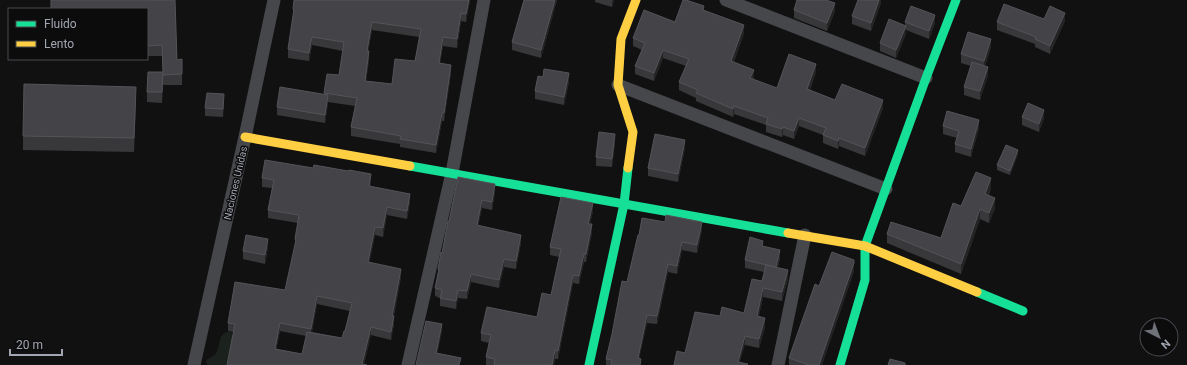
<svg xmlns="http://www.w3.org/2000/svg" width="1187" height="365" font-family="Roboto,sans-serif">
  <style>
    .green { fill: #1b211c }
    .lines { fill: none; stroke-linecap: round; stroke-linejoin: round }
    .street { stroke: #46474a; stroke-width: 13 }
    .fast { stroke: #16e098; stroke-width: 9 }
    .slow { stroke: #ffcf43; stroke-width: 9 }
    .wall { fill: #38383b; fill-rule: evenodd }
    .shaded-wall { fill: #242425 }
    .building { fill: #444448; stroke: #525458; fill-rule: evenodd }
    .labels { text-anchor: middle; stroke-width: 3; stroke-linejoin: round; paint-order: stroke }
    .street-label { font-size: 10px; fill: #a3a7b2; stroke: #0c0c0d }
  </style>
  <rect width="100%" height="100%" fill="#111112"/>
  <!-- green -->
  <path class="green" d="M 227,332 L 231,332 L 237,346 L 230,365 L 207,365 L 206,360 C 209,358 212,357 215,355 C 221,348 217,335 227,332 Z"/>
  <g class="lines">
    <!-- street -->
    <path class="street" d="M 726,0 L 926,78
      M 618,85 L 886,189
      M 194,365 L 245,137 L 274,0
      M 408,365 L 452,173 L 484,0
      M 778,365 L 805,235"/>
    <!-- fast -->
    <path class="fast" d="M 410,166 L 788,233
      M 977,292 L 1023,311
      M 589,365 L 624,204 L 628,168
      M 840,365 L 865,280 L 865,246 L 926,78 L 956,0"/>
    <!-- slow -->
    <path class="slow" d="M 245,137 L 410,166
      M 628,168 L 633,132 L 618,85 L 621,39 L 636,0
      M 788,233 L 865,246 L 977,292"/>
  </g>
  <!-- wall -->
  <path class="wall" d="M 175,0 L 177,60 L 182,59 L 182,85 L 164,85 L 163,84 L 162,103 L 147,102 L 147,92 L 163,72 L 162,56 L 147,56 L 147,9 Z
    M 294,0 L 470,0 L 466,22 L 461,21 L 457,48 L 443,46 L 440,63 L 451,73 L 444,121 L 442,121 L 436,153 L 400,147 L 400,144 L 351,136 L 351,127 L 355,106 L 328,102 L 325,123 L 277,115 L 277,107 L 324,94 L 324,93 L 339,75 L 343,51 L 312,45 L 309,61 L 288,58 L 288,49 L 293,17 L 293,9 ZM 372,30 L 419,37 L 415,61 L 392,84 L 366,81 L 369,60 L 368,51 Z
    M 524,0 L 557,0 L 541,58 L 512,50 L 512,42 Z
    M 595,0 L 614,0 L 612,7 L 595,2 Z
    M 881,0 L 881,3 L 871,31 L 852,24 L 852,16 Z
    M 794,10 L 835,11 L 827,31 L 794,18 Z
    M 704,11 L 744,33 L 734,62 L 754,78 L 753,80 L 777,88 L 816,72 L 810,90 L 835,100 L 883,108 L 865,156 L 839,146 L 838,149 L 823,143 L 823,135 L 799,126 L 794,139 L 783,135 L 782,137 L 766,132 L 766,125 L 734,114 L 733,117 L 696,101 L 696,98 L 679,90 L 679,82 L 686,66 L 663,58 L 654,81 L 635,74 L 635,66 L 642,50 L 633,46 L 633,38 Z
    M 1044,19 L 1065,21 L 1050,54 L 1035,47 L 1035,44 L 997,30 L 997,22 Z
    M 905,22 L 935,23 L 929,39 L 906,30 L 906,34 L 896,58 L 880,51 L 880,43 L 905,25 Z
    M 991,47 L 985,66 L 988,75 L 980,100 L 964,95 L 964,87 L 971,66 L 961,63 L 961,54 Z
    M 569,82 L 564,105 L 535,99 L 535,91 Z
    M 136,100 L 134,152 L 23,150 L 23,136 Z
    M 224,102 L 223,117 L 205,116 L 205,108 Z
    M 1022,117 L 1044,118 L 1039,132 L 1022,125 Z
    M 943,126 L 979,128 L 971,157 L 955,152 L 955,144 L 957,138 L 943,134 Z
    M 615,142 L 612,167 L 596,166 L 596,157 Z
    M 685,148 L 678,182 L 648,176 L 648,168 Z
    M 1018,154 L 1010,175 L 997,170 L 997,165 Z
    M 458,177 L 495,192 L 492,210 L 482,208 L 478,226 L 521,243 L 516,269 L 504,267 L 499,288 L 471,282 L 467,299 L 458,298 L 456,309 L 440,306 L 440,298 L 435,296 L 435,288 L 438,275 L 438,269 L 449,221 Z
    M 262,178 L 371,182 L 370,187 L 410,202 L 407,219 L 387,215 L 383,237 L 375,235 L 369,263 L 401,277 L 394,316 L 394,324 L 391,340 L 371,335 L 364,364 L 227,365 L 234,332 L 228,331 L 228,323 L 285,290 L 295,246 L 295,239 L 298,223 L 268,218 L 268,210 L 272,188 L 262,187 ZM 317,304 L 350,311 L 345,331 L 342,338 L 312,332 ZM 280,331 L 306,336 L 302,354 L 276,349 Z
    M 991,188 L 989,195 L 995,208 L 989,223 L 980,219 L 961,274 L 887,243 L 887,234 L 941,238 L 961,206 Z
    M 593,211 L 590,224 L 592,233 L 586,262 L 584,262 L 579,284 L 573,283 L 558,359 L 555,359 L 554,365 L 486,365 L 486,357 L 489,343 L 481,341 L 481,333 L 537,317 L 551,295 L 559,257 L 550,255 L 550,247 Z
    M 702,230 L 697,253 L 682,250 L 677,274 L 668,272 L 657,324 L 647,323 L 639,358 L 641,365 L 606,365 L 606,359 L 627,282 L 638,235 Z
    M 763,246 L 780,258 L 778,268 L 788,279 L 782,301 L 763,297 L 759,316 L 765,327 L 759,348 L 745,345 L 685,353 L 720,316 L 744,313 L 762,281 L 764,272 L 745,268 L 745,260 Z
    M 268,247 L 265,264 L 243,259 L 243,251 Z
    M 854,271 L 822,365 L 789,365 L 789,358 L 819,286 Z"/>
  <!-- shaded-wall -->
  <path class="shaded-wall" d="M 469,0 L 470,0 L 466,22 L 466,14 Z
    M 555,0 L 557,0 L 541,58 L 541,50 Z
    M 612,0 L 614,0 L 612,7 Z
    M 879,0 L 881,0 L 881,3 L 871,31 L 871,23 Z
    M 835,3 L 835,11 L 827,31 L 827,23 Z
    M 461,13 L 461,21 L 457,48 L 457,39 Z
    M 1065,13 L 1065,21 L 1050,54 L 1050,46 Z
    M 935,15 L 935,23 L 929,39 L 929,31 Z
    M 372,22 L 372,30 L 367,59 L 367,51 Z
    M 744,25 L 744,33 L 731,69 L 731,61 Z
    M 906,26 L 906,34 L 896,58 L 896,50 Z
    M 312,37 L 312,45 L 309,61 L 309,53 Z
    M 443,37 L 443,46 L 439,71 L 439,63 Z
    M 991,39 L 991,47 L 984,69 L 984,61 Z
    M 663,50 L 663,58 L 654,81 L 654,73 Z
    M 369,51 L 369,60 L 365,89 L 365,81 Z
    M 816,64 L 816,72 L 807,97 L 807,89 Z
    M 451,65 L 451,73 L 444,121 L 444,113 Z
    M 988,67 L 988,75 L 980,100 L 980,91 Z
    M 754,70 L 754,78 L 750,87 L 750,78 Z
    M 163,73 L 163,84 L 162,103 L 162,92 Z
    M 569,73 L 569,82 L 564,105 L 564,97 Z
    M 136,87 L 136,100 L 134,152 L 134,138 Z
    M 224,94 L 224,102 L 223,117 L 223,109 Z
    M 328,95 L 328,103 L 325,123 L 325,115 Z
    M 883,100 L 883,108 L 865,156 L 865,148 Z
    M 734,106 L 734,114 L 733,117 L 733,109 Z
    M 1044,110 L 1044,118 L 1039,132 L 1039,124 Z
    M 442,113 L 442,121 L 436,153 L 436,145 Z
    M 799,118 L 799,126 L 794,139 L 794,131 Z
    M 979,120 L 979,128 L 971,157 L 971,149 Z
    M 783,127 L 783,135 L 782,137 L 782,129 Z
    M 615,134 L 615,142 L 612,167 L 612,159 Z
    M 839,138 L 839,146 L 838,149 L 838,141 Z
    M 685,140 L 685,148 L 678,182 L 678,174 Z
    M 1018,150 L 1018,154 L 1010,175 L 1010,171 Z
    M 371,174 L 371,182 L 369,195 L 369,186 Z
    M 991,178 L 991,188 L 985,204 L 985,194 Z
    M 495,184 L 495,192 L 492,210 L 492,202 Z
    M 410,194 L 410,202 L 407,219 L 407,211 Z
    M 995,198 L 995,208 L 989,223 L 989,213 Z
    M 482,200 L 482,208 L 477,233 L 477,225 Z
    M 593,203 L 593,211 L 588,232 L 588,224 Z
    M 387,207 L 387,215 L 383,237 L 383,228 Z
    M 980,209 L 980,219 L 961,274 L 961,264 Z
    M 702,222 L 702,230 L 697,253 L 697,245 Z
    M 592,224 L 592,233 L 586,262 L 586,254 Z
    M 375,227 L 375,235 L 368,271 L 368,262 Z
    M 521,235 L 521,243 L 516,269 L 516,261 Z
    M 268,239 L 268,247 L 265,264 L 265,255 Z
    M 682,242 L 682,250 L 677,274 L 677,266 Z
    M 780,250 L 780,258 L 776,275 L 776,267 Z
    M 584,254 L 584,262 L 579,284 L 579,276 Z
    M 504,259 L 504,267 L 499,288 L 499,280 Z
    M 854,263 L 854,271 L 822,365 L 819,365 Z
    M 668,264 L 668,272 L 657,324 L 657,316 Z
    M 401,269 L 401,277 L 392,324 L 392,316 Z
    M 788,270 L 788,279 L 782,301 L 782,292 Z
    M 471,274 L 471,282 L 467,299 L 467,291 Z
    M 573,275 L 573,283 L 558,359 L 558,351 Z
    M 763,288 L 763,297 L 757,325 L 757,316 Z
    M 458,290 L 458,298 L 456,309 L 456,301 Z
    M 317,296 L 317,304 L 311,337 L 311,329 Z
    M 647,315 L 647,323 L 638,365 L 638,358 Z
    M 394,316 L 394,324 L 391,340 L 391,332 Z
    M 765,318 L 765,327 L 759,348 L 759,339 Z
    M 280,323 L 280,331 L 275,357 L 275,349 Z
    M 442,324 L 442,332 L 436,360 L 436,353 Z
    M 371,327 L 371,335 L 364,365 L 362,364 Z
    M 745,336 L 745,345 L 739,365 L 738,362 Z
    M 555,350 L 555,359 L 554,365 L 552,365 Z"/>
  <!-- building -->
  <path class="building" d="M 51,0 L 175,0 L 177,60 L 182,59 L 182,74 L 164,75 L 163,73 L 162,92 L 147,92 L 148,72 L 163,72 L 162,45 L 147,46 L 147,9 L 51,9 Z
    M 294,0 L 469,0 L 466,14 L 461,13 L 457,39 L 443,37 L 439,63 L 451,65 L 444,113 L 442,113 L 436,145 L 400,139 L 401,136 L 351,127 L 357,98 L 324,93 L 327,74 L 339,75 L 344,42 L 312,37 L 309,53 L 288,49 L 294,9 L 293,9 ZM 372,22 L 421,29 L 415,61 L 395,59 L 392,84 L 365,81 L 369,51 L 367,51 Z
    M 524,0 L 555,0 L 541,50 L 512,42 Z
    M 683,0 L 686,0 L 704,6 L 703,10 L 744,25 L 731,61 L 754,70 L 750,78 L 777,88 L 789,54 L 816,64 L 807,89 L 835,100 L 842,84 L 883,100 L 865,148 L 839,138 L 838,141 L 823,135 L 826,128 L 799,118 L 794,131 L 783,127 L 782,129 L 766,124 L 768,118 L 734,106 L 733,109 L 696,93 L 698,90 L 679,82 L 689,59 L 663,50 L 654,73 L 635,66 L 645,43 L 633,38 L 644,10 L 675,22 Z
    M 797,0 L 826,0 L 835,3 L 827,23 L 794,10 Z
    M 858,0 L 879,0 L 871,23 L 852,16 Z
    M 1004,4 L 1044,19 L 1050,6 L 1065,13 L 1050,46 L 1035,39 L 1036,37 L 997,22 Z
    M 911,6 L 935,15 L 929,31 L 905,22 Z
    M 889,19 L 906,26 L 896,50 L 880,43 Z
    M 968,32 L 991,39 L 984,61 L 961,54 Z
    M 972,62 L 988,67 L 980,91 L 964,87 Z
    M 544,69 L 569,73 L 564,97 L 535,91 L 538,76 L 543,77 Z
    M 24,84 L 136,87 L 134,138 L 23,136 Z
    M 280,87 L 328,95 L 325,115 L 277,107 Z
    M 207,93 L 224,94 L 223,109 L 205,108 Z
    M 1028,103 L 1044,110 L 1039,124 L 1022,117 Z
    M 947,111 L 979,120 L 971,149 L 955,144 L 959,131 L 943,126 Z
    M 599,132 L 615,134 L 612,159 L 596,157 Z
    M 655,134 L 685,140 L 678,174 L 648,168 Z
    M 1006,145 L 1018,150 L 1010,171 L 997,165 Z
    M 265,160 L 313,168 L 314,165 L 348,171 L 349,170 L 371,174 L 369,186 L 410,194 L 407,211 L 387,207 L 383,228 L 375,227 L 368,262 L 401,269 L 392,316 L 394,316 L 391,332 L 371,327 L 362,364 L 367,365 L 227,365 L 235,324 L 228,323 L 235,282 L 285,290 L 296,240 L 295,239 L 299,215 L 268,210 L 274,180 L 262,178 ZM 317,296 L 352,303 L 345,331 L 344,331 L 342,338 L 307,332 L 302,354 L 275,349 L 280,323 L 311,329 Z
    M 976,172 L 991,178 L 985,194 L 995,198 L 989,213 L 980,209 L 961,264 L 887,234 L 891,222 L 941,238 L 953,203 L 961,206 Z
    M 458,177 L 495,184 L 492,202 L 482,200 L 477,225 L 521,235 L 516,261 L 504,259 L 499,280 L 471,274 L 467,291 L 458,290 L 456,301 L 440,298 L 442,290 L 435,288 L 439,269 L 438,269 L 441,252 L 442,253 L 448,221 L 449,221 Z
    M 561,197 L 593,203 L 588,224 L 592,224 L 586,254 L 584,254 L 579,276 L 573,275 L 558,351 L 555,350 L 552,365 L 494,365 L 495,359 L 486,357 L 491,335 L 481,333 L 487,307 L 537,317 L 542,293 L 551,295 L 561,249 L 550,247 Z
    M 666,215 L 702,222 L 697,245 L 682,242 L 677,266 L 668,264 L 657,316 L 647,315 L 638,358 L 641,359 L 640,365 L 611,365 L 612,360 L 606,359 L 612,334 L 622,281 L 627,282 L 638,235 L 639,235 L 642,218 L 665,222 Z
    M 246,235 L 268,239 L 265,255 L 243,251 Z
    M 750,237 L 763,241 L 762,246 L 780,250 L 776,267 L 745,260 Z
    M 832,252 L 854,260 L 854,263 L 819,365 L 809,365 L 789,358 L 815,284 L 819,286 Z
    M 766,265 L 788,270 L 782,292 L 763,288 L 757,316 L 765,318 L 759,339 L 745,336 L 738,362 L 748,364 L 747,365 L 674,365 L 677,351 L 685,353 L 695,312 L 720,316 L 722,307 L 744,313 L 752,279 L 762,281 Z
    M 426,321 L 442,324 L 436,353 L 461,358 L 459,365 L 416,365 Z
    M 890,359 L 905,363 L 905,365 L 888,365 Z"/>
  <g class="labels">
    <!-- street labels -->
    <g class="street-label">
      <text transform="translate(235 183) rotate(-77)" y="4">Naciones Unidas</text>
    </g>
  </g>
  <!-- legend -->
  <rect x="8" y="8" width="140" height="52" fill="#0c0c0d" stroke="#484a4f"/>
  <rect x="16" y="21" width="20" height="6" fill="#16e098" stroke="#484a4f"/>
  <text x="44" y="28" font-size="12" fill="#a3a7b2">Fluido</text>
  <rect x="16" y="41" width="20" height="6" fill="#ffcf43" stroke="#484a4f"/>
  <text x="44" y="48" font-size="12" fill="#a3a7b2">Lento</text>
  <!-- north arrow -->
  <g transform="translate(1159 337) rotate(138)"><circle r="19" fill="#0c0c0d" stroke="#484a4f"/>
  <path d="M0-3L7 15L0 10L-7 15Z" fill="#70727a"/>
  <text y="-6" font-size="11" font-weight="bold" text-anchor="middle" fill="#a3a7b2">N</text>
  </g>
  <!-- scale -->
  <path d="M10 349v6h52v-6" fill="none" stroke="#a3a7b2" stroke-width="2"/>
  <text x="16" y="349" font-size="12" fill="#a3a7b2" stroke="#0c0c0d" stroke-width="3" paint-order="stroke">20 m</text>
</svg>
